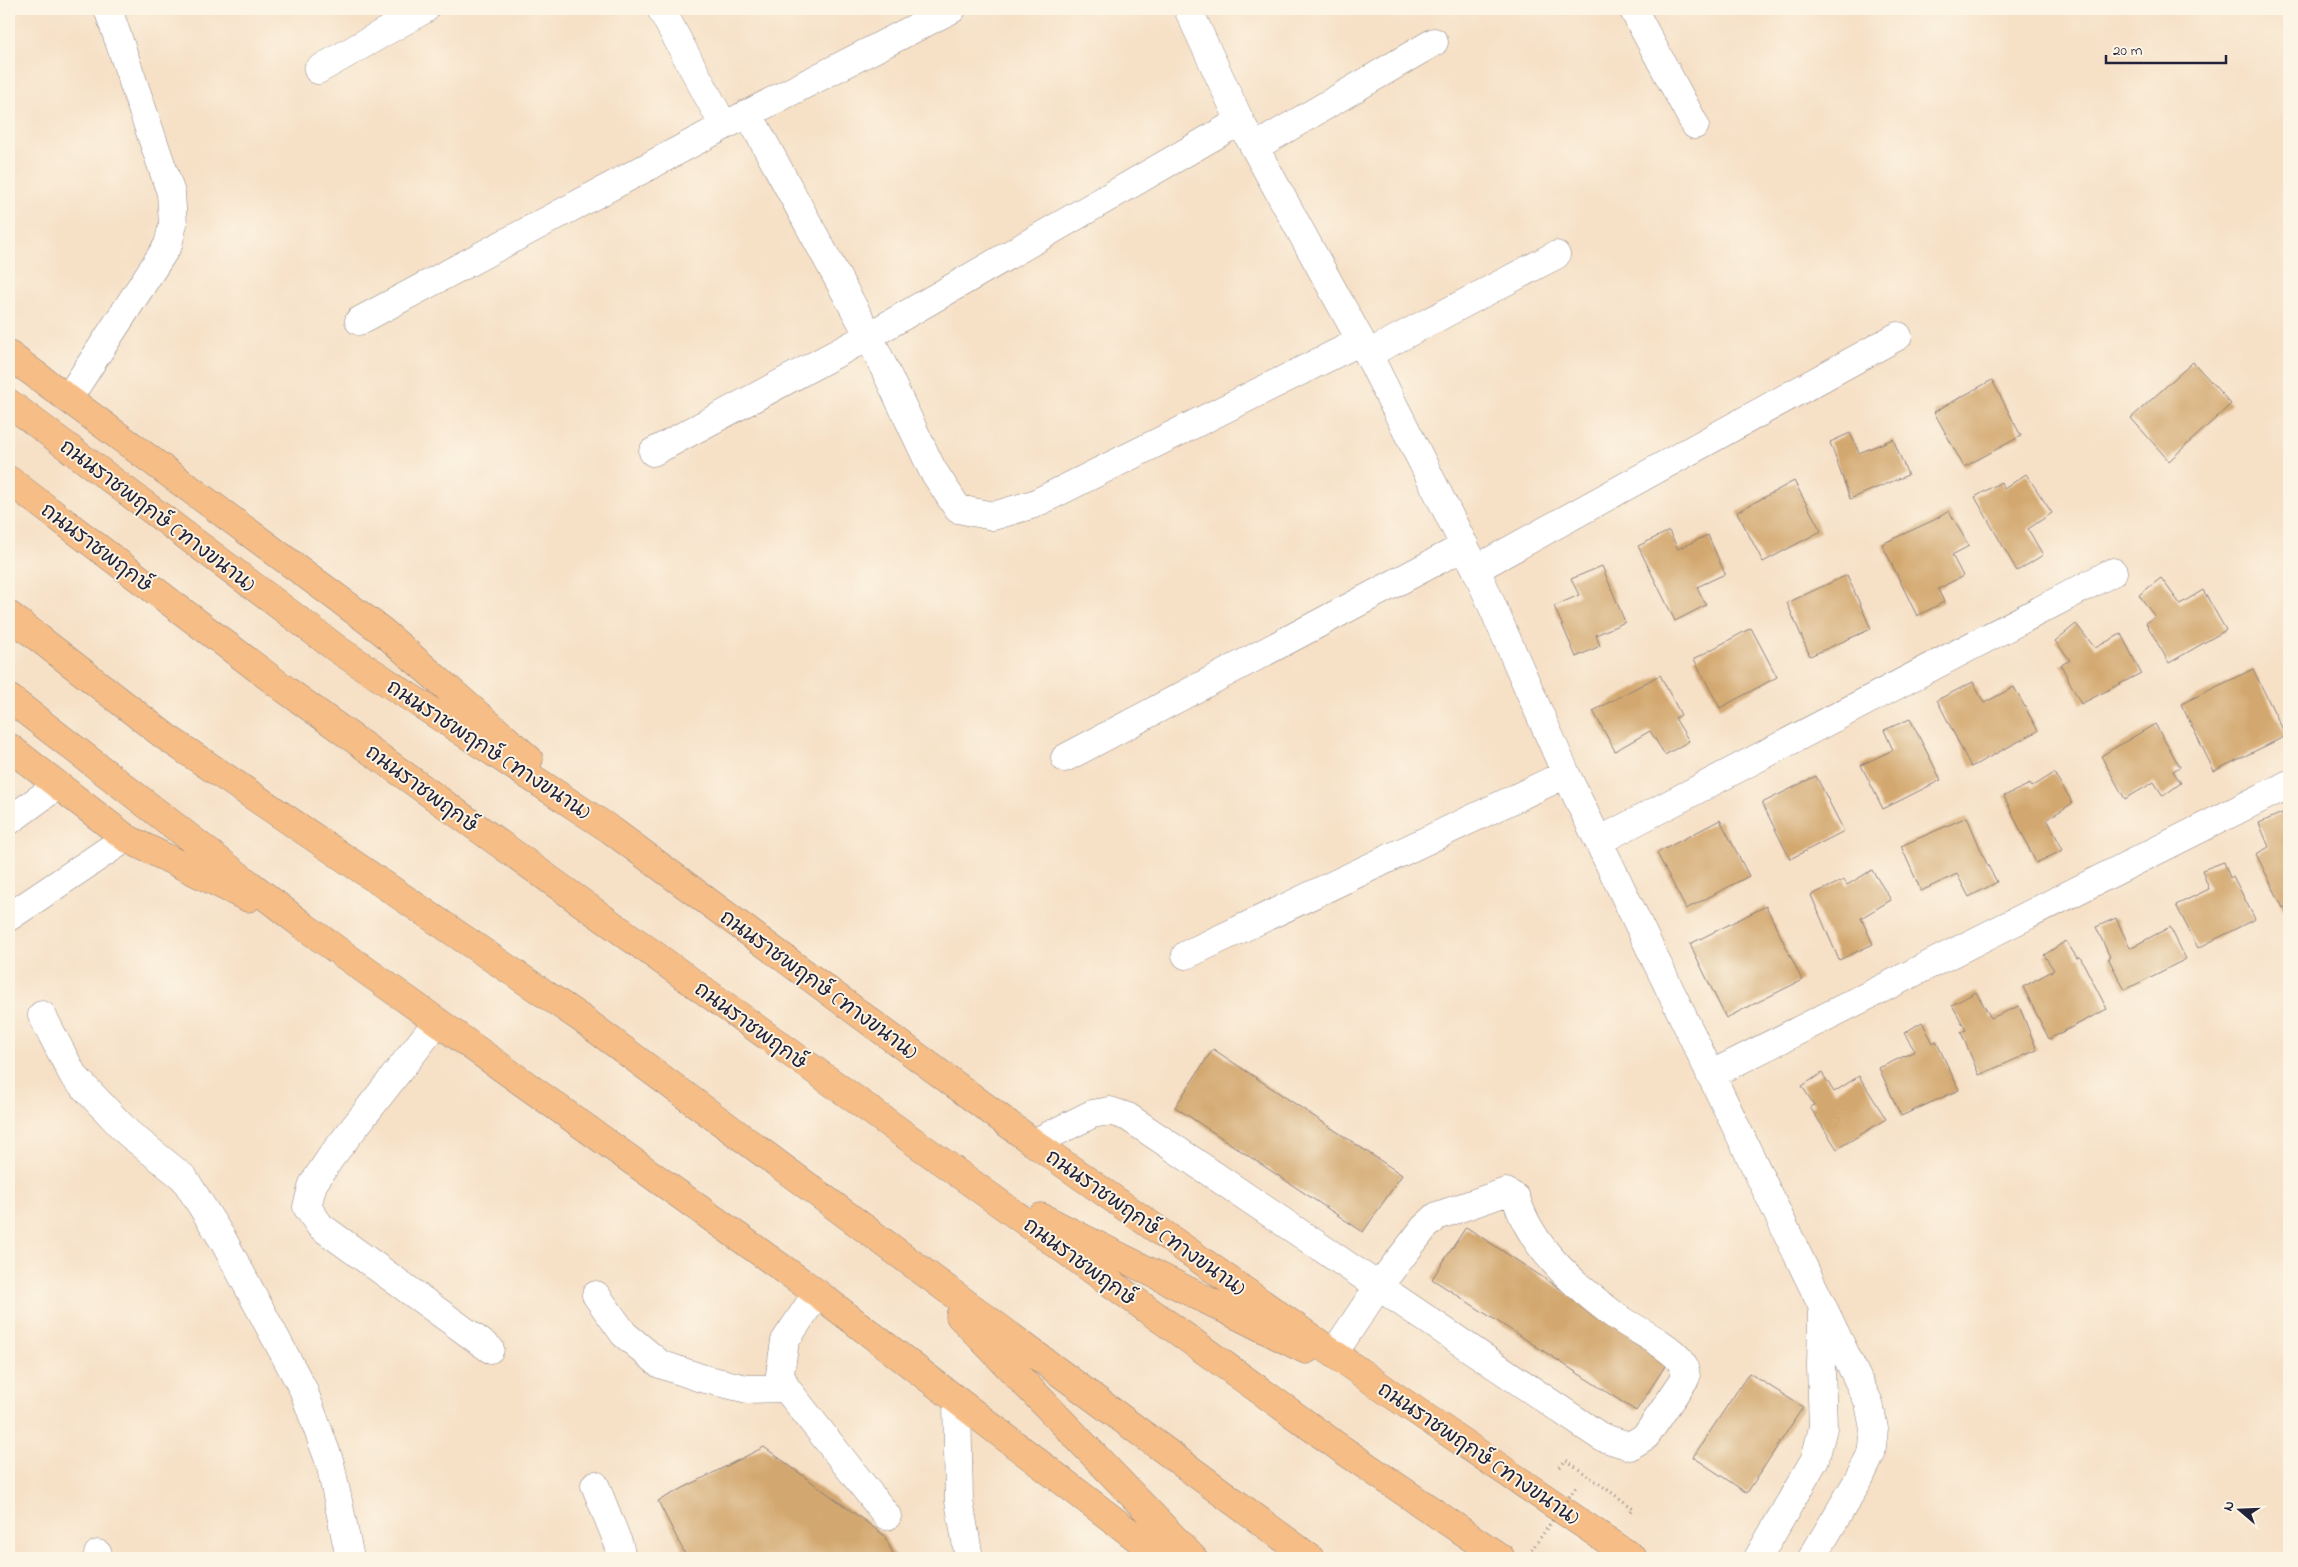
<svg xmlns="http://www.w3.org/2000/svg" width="2298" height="1567" font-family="'Indie Flower','Playpen Sans Thai',sans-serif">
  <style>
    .building { fill: #d3a870 }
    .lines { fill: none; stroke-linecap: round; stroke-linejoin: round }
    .minor-casing { stroke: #8c8180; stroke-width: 29 }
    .major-casing { stroke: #8c8180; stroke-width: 29 }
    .path { stroke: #8c8180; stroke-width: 3; stroke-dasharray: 1 4; stroke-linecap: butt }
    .minor { stroke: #fff; stroke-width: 28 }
    .major { stroke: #f6be86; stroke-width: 28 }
    .path-bridge { stroke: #8c8180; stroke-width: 3; stroke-dasharray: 1 4; stroke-linecap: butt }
    .labels { text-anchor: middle; stroke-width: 4; stroke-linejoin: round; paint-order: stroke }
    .street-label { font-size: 21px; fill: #22223b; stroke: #fcf5e5 }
  </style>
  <rect width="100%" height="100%" fill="#fcf5e5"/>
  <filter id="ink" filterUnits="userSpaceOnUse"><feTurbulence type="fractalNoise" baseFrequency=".02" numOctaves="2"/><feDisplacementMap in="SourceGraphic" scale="10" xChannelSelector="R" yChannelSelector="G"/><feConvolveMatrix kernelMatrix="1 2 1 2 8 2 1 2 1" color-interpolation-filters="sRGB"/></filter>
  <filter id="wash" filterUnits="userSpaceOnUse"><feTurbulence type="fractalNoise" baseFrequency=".0096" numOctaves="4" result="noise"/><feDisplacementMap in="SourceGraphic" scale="20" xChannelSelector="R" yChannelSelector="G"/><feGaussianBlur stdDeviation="1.12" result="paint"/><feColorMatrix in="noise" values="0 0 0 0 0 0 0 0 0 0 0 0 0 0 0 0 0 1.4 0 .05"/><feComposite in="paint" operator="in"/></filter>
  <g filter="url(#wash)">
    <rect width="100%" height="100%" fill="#f6e0c6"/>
    <g id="blocks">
      <!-- building -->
      <path class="building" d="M 2193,362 L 2231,404 L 2169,461 L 2131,418 Z
        M 1992,380 L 2021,436 L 1964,467 L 1934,412 Z
        M 1850,433 L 1859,453 L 1893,439 L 1908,475 L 1850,499 L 1830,442 Z
        M 2026,474 L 2052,513 L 2028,529 L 2043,555 L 2017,571 L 1975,497 L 2001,482 L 2004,489 Z
        M 1794,481 L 1821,531 L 1763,562 L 1737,512 Z
        M 1949,511 L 1969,546 L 1952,555 L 1963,576 L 1938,589 L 1944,602 L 1917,616 L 1882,544 L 1934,520 Z
        M 1669,531 L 1678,549 L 1708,535 L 1725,574 L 1697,587 L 1706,605 L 1675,621 L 1638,546 Z
        M 1602,566 L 1625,622 L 1596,635 L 1600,646 L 1576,657 L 1554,606 L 1579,595 L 1571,579 Z
        M 1847,575 L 1871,629 L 1810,656 L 1787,603 Z
        M 2161,578 L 2180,604 L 2203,590 L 2226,630 L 2169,663 L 2146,623 L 2155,617 L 2139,595 Z
        M 2076,624 L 2095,648 L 2121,634 L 2141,673 L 2081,704 L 2061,665 L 2070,660 L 2055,641 Z
        M 1751,628 L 1777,677 L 1720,708 L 1694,659 Z
        M 2253,669 L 2286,736 L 2214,771 L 2181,704 Z
        M 1660,675 L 1681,715 L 1675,718 L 1689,741 L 1665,755 L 1650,731 L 1615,751 L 1593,711 Z
        M 1973,682 L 1984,703 L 2014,687 L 2038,731 L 1971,767 L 1937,700 Z
        M 1910,719 L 1941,780 L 1883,809 L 1861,765 L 1893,750 L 1884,730 Z
        M 2155,724 L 2180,767 L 2173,771 L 2181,783 L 2163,796 L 2154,782 L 2125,799 L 2101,756 Z
        M 2054,773 L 2073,803 L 2047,819 L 2063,850 L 2036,863 L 2004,796 L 2030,784 L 2032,787 Z
        M 1816,776 L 1844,831 L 1790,859 L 1762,803 Z
        M 2289,810 L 2289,905 L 2283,908 L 2256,854 L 2269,847 L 2259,823 Z
        M 1967,817 L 1986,862 L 1997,882 L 1969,897 L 1957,874 L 1921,891 L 1901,846 Z
        M 1720,820 L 1749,876 L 1686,909 L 1657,853 Z
        M 2224,862 L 2230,878 L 2233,876 L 2255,919 L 2198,948 L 2176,905 L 2209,889 L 2202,870 Z
        M 1872,870 L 1891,900 L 1861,918 L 1873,944 L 1839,960 L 1811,895 L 1844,880 L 1847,885 Z
        M 1766,906 L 1802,980 L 1726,1018 L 1690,944 Z
        M 2116,918 L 2130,948 L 2170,927 L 2186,959 L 2125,990 L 2108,958 L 2110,957 L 2096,927 Z
        M 2066,941 L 2077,958 L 2080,957 L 2107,1009 L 2049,1039 L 2023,987 L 2054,970 L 2044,955 Z
        M 1976,992 L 1991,1018 L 2019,1006 L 2037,1050 L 1979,1075 L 1961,1032 L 1966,1030 L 1952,1005 Z
        M 1922,1022 L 1933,1043 L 1936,1041 L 1959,1090 L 1901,1116 L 1879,1068 L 1915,1051 L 1904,1033 Z
        M 1213,1049 L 1402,1175 L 1363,1232 L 1175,1107 Z
        M 1822,1073 L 1834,1092 L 1859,1076 L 1886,1119 L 1837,1149 L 1810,1107 L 1814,1105 L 1802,1086 Z
        M 1466,1227 L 1669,1360 L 1636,1411 L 1432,1279 Z
        M 1749,1373 L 1803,1407 L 1747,1493 L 1693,1457 Z
        M 764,1447 L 884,1535 L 895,1558 L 687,1558 L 658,1501 Z"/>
    </g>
  </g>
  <g filter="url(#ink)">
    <use href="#blocks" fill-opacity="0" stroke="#8c8180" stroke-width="1"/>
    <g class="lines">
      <!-- minor casing -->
      <g class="minor-casing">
        <path id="minor" d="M 661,9 L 724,126
          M 1188,9 L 1240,121 L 1368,354 L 1476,569 L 1566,774 L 1869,1403 L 1874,1429 L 1871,1454 L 1860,1477 L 1812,1558
          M 1633,9 L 1695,125
          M 318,70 L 425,9
          M 748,113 L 869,336 L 932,469 L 958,509 L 993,516 L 1034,504 L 1361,341
          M 1255,147 L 1434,42
          M 359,321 L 724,126 L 952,9
          M 1368,354 L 1556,255
          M 68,399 L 168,245 L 173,224 L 171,193 L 108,9
          M 653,452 L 869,336 L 1240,121
          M 1476,569 L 1898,336
          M 1065,758 L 1465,546
          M 9,821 L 58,785
          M 1599,841 L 2113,572
          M 9,917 L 126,838
          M 1186,955 L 1566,774
          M 42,1015 L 73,1075 L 128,1133 L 184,1178 L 223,1240 L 303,1389 L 330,1463 L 350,1558
          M 437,1022 L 331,1157 L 313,1184 L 307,1207 L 320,1226 L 490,1349
          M 1710,1075 L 2289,784
          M 1034,1143 L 1092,1114 L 1110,1111 L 1128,1117 L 1601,1437 L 1630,1446 L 1646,1436 L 1686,1377 C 1685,1371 1684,1364 1679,1359 C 1663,1341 1633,1329 1613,1314 C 1573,1284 1531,1247 1516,1198 L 1506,1192 L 1437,1216 L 1424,1228 L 1378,1287 L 1334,1353
          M 817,1293 L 785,1341 L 780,1374 L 786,1388 L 887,1516
          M 596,1295 L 624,1334 L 660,1364 L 701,1378 L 747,1389 L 786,1388
          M 957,1402 L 959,1501 L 969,1558
          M 595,1485 L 619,1545 L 622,1558
          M 98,1554 L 99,1558
          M 1758,1558 L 1815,1459 L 1823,1428 L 1821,1366 L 1822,1313"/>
      </g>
      <!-- major casing -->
      <g class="major-casing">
        <path id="major" d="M 9,355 L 382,631 L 529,759
          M 9,403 L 340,651 L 611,830 L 1034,1143 L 1387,1391 L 1633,1558
          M 9,480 L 286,690 L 1340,1448 L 1501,1558
          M 9,615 L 166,737 L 582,1019 L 1310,1558
          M 9,698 L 305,927 L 817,1293 L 1163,1558
          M 9,747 L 126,838 L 248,898
          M 1041,1217 L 1306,1350
          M 960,1316 L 1193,1558"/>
      </g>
      <!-- path -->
      <path class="path" d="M 1560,1467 L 1566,1460 L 1633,1508 L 1628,1514"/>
      <!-- minor -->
      <use href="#minor" class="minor"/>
      <!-- major -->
      <use href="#major" class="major"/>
      <!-- path-bridge -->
      <path class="path-bridge" d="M 1526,1558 L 1576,1487"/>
    </g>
  </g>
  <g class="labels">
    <!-- street labels -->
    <g class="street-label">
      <text transform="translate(158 515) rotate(37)" y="7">ถนนราชพฤกษ์ (ทางขนาน)</text>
      <text transform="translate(97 547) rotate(37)" y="7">ถนนราชพฤกษ์</text>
      <text transform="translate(489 749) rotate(33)" y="7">ถนนราชพฤกษ์ (ทางขนาน)</text>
      <text transform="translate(422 788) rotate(36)" y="7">ถนนราชพฤกษ์</text>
      <text transform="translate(819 984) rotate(36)" y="7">ถนนราชพฤกษ์ (ทางขนาน)</text>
      <text transform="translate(751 1025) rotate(36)" y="7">ถนนราชพฤกษ์</text>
      <text transform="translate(1146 1222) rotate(35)" y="7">ถนนราชพฤกษ์ (ทางขนาน)</text>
      <text transform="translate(1080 1261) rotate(36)" y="7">ถนนราชพฤกษ์</text>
      <text transform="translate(1479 1453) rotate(34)" y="7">ถนนราชพฤกษ์ (ทางขนาน)</text>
    </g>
  </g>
  <!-- margin -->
  <rect width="2298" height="1567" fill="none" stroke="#fcf5e5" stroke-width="30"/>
  <!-- north arrow -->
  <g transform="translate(2240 1510) rotate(289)" stroke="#fcf5e5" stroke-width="4" paint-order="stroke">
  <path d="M0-4L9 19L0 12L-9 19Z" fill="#22223b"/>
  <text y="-8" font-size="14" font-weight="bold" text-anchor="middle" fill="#22223b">N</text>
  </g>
  <!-- scale -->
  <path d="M2106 55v8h120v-8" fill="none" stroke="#22223b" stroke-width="2.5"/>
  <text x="2113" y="55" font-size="15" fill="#22223b" stroke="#fcf5e5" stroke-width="4" paint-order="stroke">20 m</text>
</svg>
